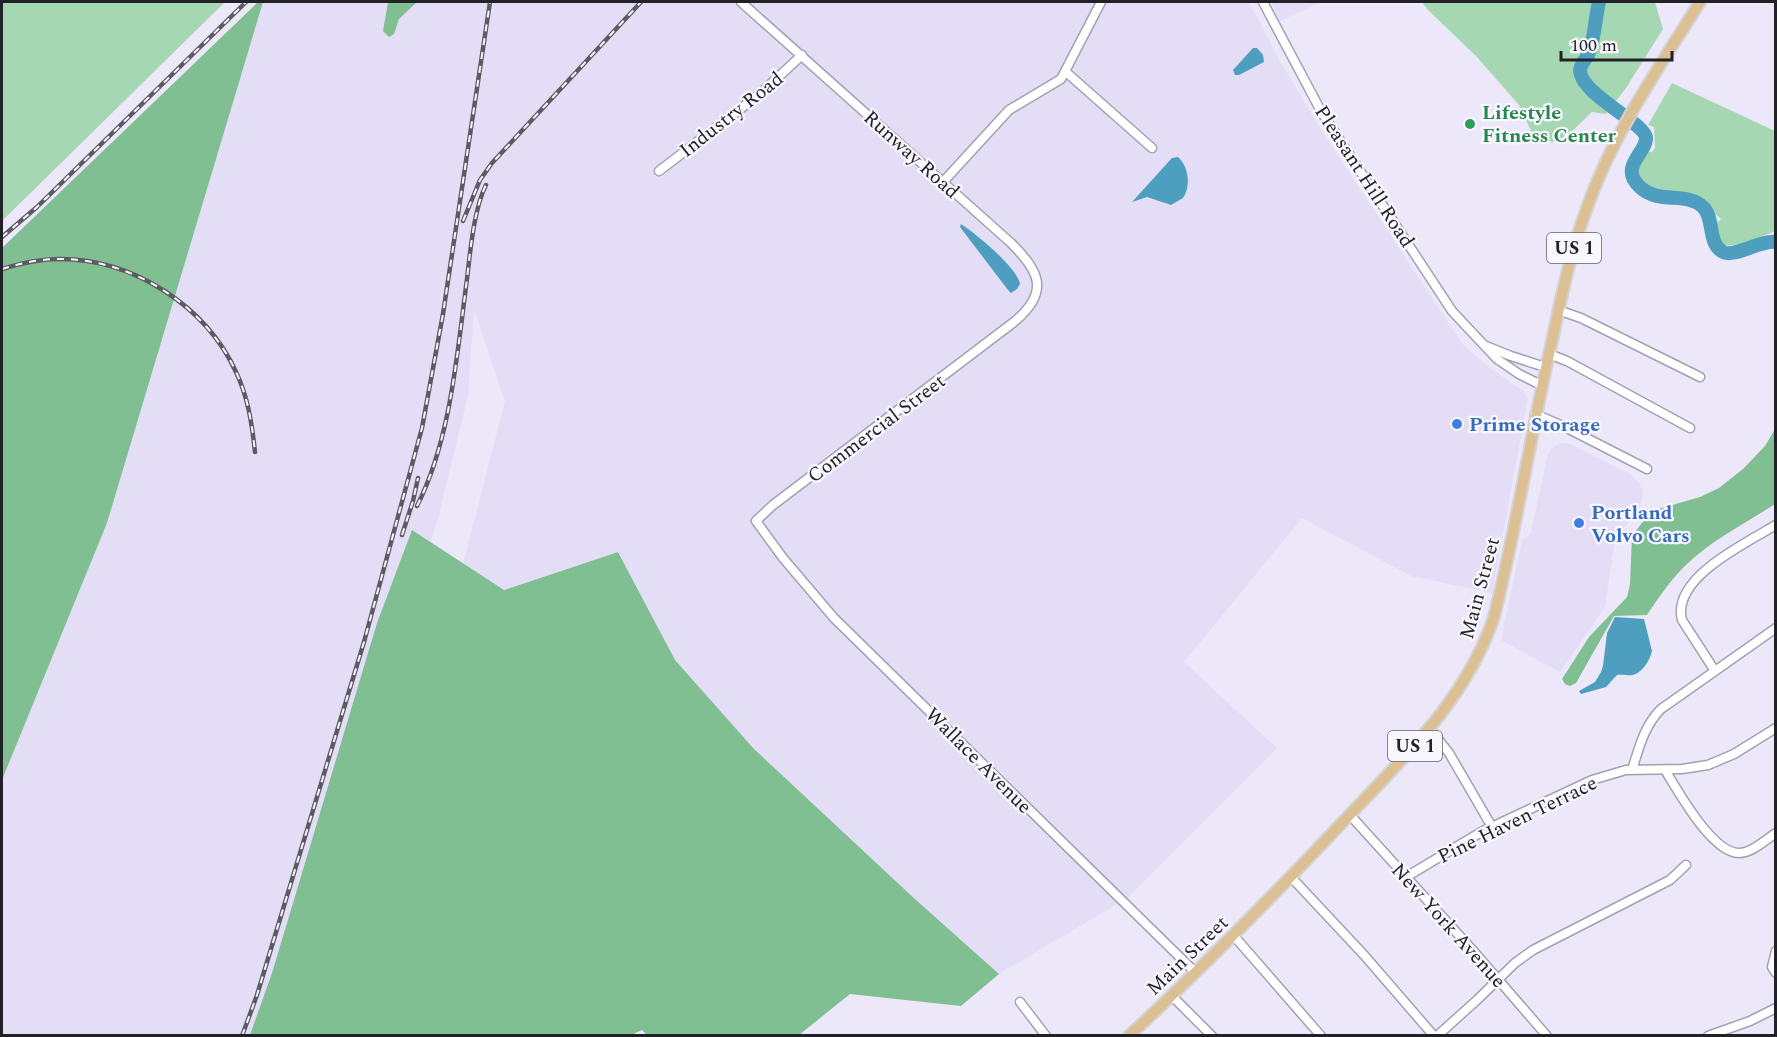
<svg xmlns="http://www.w3.org/2000/svg" width="1777" height="1037" font-family="Spectral,serif">
  <style>
    .built { fill: #e4ddf6 }
    .green { fill: #a5d8b2 }
    .forest { fill: #80bf91 }
    .water { fill: #4e9ec0 }
    .lines { fill: none; stroke-linecap: round; stroke-linejoin: round }
    .river { stroke: #4e9ec0; stroke-width: 14 }
    .minor-casing { stroke: #a4a0b1; stroke-width: 11 }
    .major-casing { stroke: #d3d3d4; stroke-width: 14 }
    .minor { stroke: #fff; stroke-width: 8 }
    .major { stroke: #dcbf92; stroke-width: 10 }
    .rail-casing { stroke: #5c5a63; stroke-width: 4.5 }
    .rail { stroke: #f9f7fe; stroke-width: 2; stroke-dasharray: 7; stroke-linecap: butt }
    .leisure-dot { fill: #2e9e5b; stroke: #f9f7fe; stroke-width: 2 }
    .shop-dot { fill: #3f7fe0; stroke: #f9f7fe; stroke-width: 2 }
    .labels { text-anchor: middle; stroke-width: 4.5; stroke-linejoin: round; paint-order: stroke }
    .shield { fill: #f9f7fe; stroke: #626168; stroke-width: 1.5 }
    .shield-label { font-size: 18px; font-weight: bold; fill: #222127 }
    .leisure-label { font-size: 20px; font-weight: bold; fill: #27864d; stroke: #f9f7fe; text-anchor: start }
    .street-label { font-size: 20px; fill: #222127; stroke: #f9f7fe }
    .shop-label { font-size: 20px; font-weight: bold; fill: #366cbe; stroke: #f9f7fe; text-anchor: start }
  </style>
  <rect width="100%" height="100%" fill="#ece8fa"/>
  <!-- built -->
  <path class="built" d="M 263,2 L 1249,2 L 1280,61 L 1323,133 L 1463,345 L 1486,365 L 1523,391 L 1528,398 L 1492,593 L 1411,576 L 1302,518 L 1184,662 L 1277,748 L 1127,898 L 999,974 L 916,900 L 754,749 L 675,660 L 618,552 L 452,607 L 505,401 L 474,310 L 468,396 L 437,523 L 331,827 L 262,1035 L 2,1036 L 2,780 L 107,523 Z
    M 1271,2 L 1321,2 L 1280,21 Z
    M 1561,443 L 1571,444 L 1630,474 L 1639,483 L 1643,492 L 1640,507 L 1615,540 L 1605,607 L 1560,672 L 1501,640 L 1522,541 L 1531,533 L 1548,453 L 1555,446 Z"/>
  <!-- green -->
  <path class="green" d="M 2,2 L 225,2 L 2,221 Z
    M 1422,2 L 1655,2 L 1663,29 L 1626,88 L 1606,114 L 1592,112 L 1566,137 L 1552,142 L 1532,133 L 1519,105 L 1476,56 L 1428,10 Z
    M 1672,83 L 1775,131 L 1775,231 L 1744,244 L 1723,246 L 1718,241 L 1713,226 L 1715,223 L 1718,222 L 1721,219 C 1713,211 1702,206 1697,197 L 1691,194 L 1671,196 L 1658,193 L 1639,177 L 1636,166 L 1640,161 L 1641,151 L 1645,149 L 1648,152 L 1652,152 L 1655,148 L 1654,127 L 1648,125 Z"/>
  <!-- forest -->
  <path class="forest" d="M 258,2 L 263,2 L 107,523 L 2,780 L 2,248 Z
    M 388,2 L 417,2 L 399,19 L 394,34 L 389,37 L 383,31 Z
    M 1775,429 L 1775,504 C 1746,523 1712,540 1687,564 C 1671,579 1659,597 1647,615 L 1614,616 L 1576,683 L 1570,686 L 1565,684 L 1562,679 L 1589,637 L 1627,597 L 1630,584 L 1632,536 L 1641,524 L 1655,510 L 1700,497 L 1719,488 L 1743,469 L 1765,446 Z
    M 412,530 L 504,590 L 618,552 L 675,660 L 754,749 L 916,900 L 999,974 L 961,1006 L 850,994 L 799,1035 L 648,1036 L 642,1030 L 629,1036 L 250,1035 L 272,973 L 377,623 Z"/>
  <!-- water -->
  <path class="water" d="M 1253,48 L 1257,48 L 1263,55 L 1264,62 L 1239,75 L 1235,75 L 1233,70 Z
    M 1178,157 C 1189,167 1191,186 1183,198 L 1171,205 L 1147,197 L 1132,202 L 1172,158 Z
    M 961,224 C 976,234 1016,266 1020,284 L 1017,289 L 1011,293 L 1008,290 L 960,227 Z
    M 1615,617 L 1644,619 L 1652,651 C 1650,660 1643,672 1633,675 C 1628,676 1623,674 1617,675 L 1606,687 L 1581,694 L 1579,691 L 1595,682 L 1601,672 L 1603,666 L 1607,633 Z"/>
  <g class="lines">
    <!-- river -->
    <path class="river" d="M 1599,2 C 1595,18 1595,39 1588,55 C 1585,60 1580,65 1580,71 C 1582,95 1645,123 1646,138 C 1647,152 1618,167 1640,187 C 1659,205 1686,191 1703,207 C 1715,219 1707,243 1723,252 C 1734,258 1760,240 1776,242"/>
    <!-- minor casing -->
    <g class="minor-casing">
      <path id="minor" d="M 741,2 L 1011,243 C 1040,272 1050,292 1014,322 L 773,505 L 756,521 L 783,558 L 834,618 L 1196,973
        M 1263,2 L 1322,113 L 1452,311 L 1497,359 L 1519,374 L 1541,385
        M 1066,72 L 1152,148
        M 659,171 L 761,93 L 802,55
        M 943,182 L 1009,110 L 1061,79 L 1101,2
        M 1558,310 L 1581,318 L 1700,377
        M 1486,346 L 1511,356 L 1545,367
        M 1549,354 L 1567,361 L 1690,428
        M 1535,414 L 1565,427 L 1647,469
        M 1715,671 L 1682,620 C 1671,578 1746,543 1776,525
        M 1429,728 L 1449,753 L 1492,827
        M 1632,770 C 1639,748 1644,726 1661,709 L 1776,628
        M 1665,770 C 1678,791 1712,853 1739,853 C 1752,853 1765,840 1776,833
        M 1350,815 L 1476,954 L 1547,1036
        M 1291,877 L 1364,955 L 1434,1036
        M 1406,877 L 1483,831 L 1592,780 L 1626,770 L 1682,769 L 1708,765 L 1734,754 L 1776,728
        M 1234,936 L 1321,1036
        M 1776,951 L 1772,967 L 1776,973
        M 1172,996 L 1212,1036
        M 1020,1002 L 1046,1036
        M 1437,1036 L 1477,1000 L 1515,963 L 1533,950 L 1670,880 L 1686,865
        M 1708,1036 L 1750,1021 L 1776,1008"/>
    </g>
    <!-- major casing -->
    <g class="major-casing">
      <path id="major" d="M 1129,1036 C 1203,967 1272,897 1341,824 C 1400,761 1466,701 1494,617 C 1517,526 1531,432 1552,341 C 1562,293 1572,246 1590,200 C 1615,131 1661,64 1700,2"/>
    </g>
    <!-- minor -->
    <use href="#minor" class="minor"/>
    <!-- major -->
    <use href="#major" class="major"/>
    <!-- rail casing -->
    <g class="rail-casing">
      <path id="rail" d="M 463,221 L 480,180 L 492,163 L 641,2
        M 2,237 L 37,207 L 246,2
        M 2,269 C 21,263 40,259 60,259 C 133,259 206,306 236,372 C 248,397 252,424 255,452
        M 417,506 C 451,439 457,353 467,279 C 470,253 474,208 486,185
        M 402,535 L 413,501 L 418,478
        M 242,1036 L 257,995 L 364,642 L 422,428 L 443,314 L 490,2"/>
    </g>
    <!-- rail -->
    <use href="#rail" class="rail"/>
  </g>
  <!-- markers -->
  <circle class="leisure-dot" cx="1470" cy="124" r="6"/>
  <g class="shop-dot">
    <circle cx="1457" cy="424" r="6"/>
    <circle cx="1579" cy="523" r="6"/>
  </g>
  <g class="labels">
    <!-- shield labels -->
    <g class="shield">
      <rect x="1547" y="233" width="54" height="30" rx="4.5"/>
      <rect x="1388" y="731" width="54" height="30" rx="4.5"/>
    </g>
    <g class="shield-label">
      <text x="1574" y="254">US 1</text>
      <text x="1415" y="752">US 1</text>
    </g>
    <!-- leisure labels -->
    <g class="leisure-label">
      <text x="1482" y="119">Lifestyle<tspan x="1482" dy="23">Fitness Center</tspan></text>
    </g>
    <!-- street labels -->
    <g class="street-label">
      <text transform="translate(731 114) rotate(-38)" y="7">Industry Road</text>
      <text transform="translate(912 154) rotate(42)" y="7">Runway Road</text>
      <text transform="translate(1365 176) rotate(57)" y="7">Pleasant Hill Road</text>
      <text transform="translate(876 428) rotate(-37)" y="7">Commercial Street</text>
      <text transform="translate(1479 588) rotate(-75)" y="7">Main Street</text>
      <text transform="translate(979 760) rotate(45)" y="7">Wallace Avenue</text>
      <text transform="translate(1517 819) rotate(-26)" y="7">Pine Haven Terrace</text>
      <text transform="translate(1449 925) rotate(48)" y="7">New York Avenue</text>
      <text transform="translate(1187 955) rotate(-44)" y="7">Main Street</text>
    </g>
    <!-- shop labels -->
    <g class="shop-label">
      <text x="1469" y="431">Prime Storage</text>
      <text x="1591" y="519">Portland<tspan x="1591" dy="23">Volvo Cars</tspan></text>
    </g>
  </g>
  <!-- border -->
  <rect width="1777" height="1037" fill="none" stroke="#222127" stroke-width="6"/>
  <!-- scale -->
  <path d="M1561 51v9h111v-9" fill="none" stroke="#222127" stroke-width="3"/>
  <text x="1570" y="51" font-size="18" fill="#222127" stroke="#f9f7fe" stroke-width="4.5" paint-order="stroke">100 m</text>
</svg>
